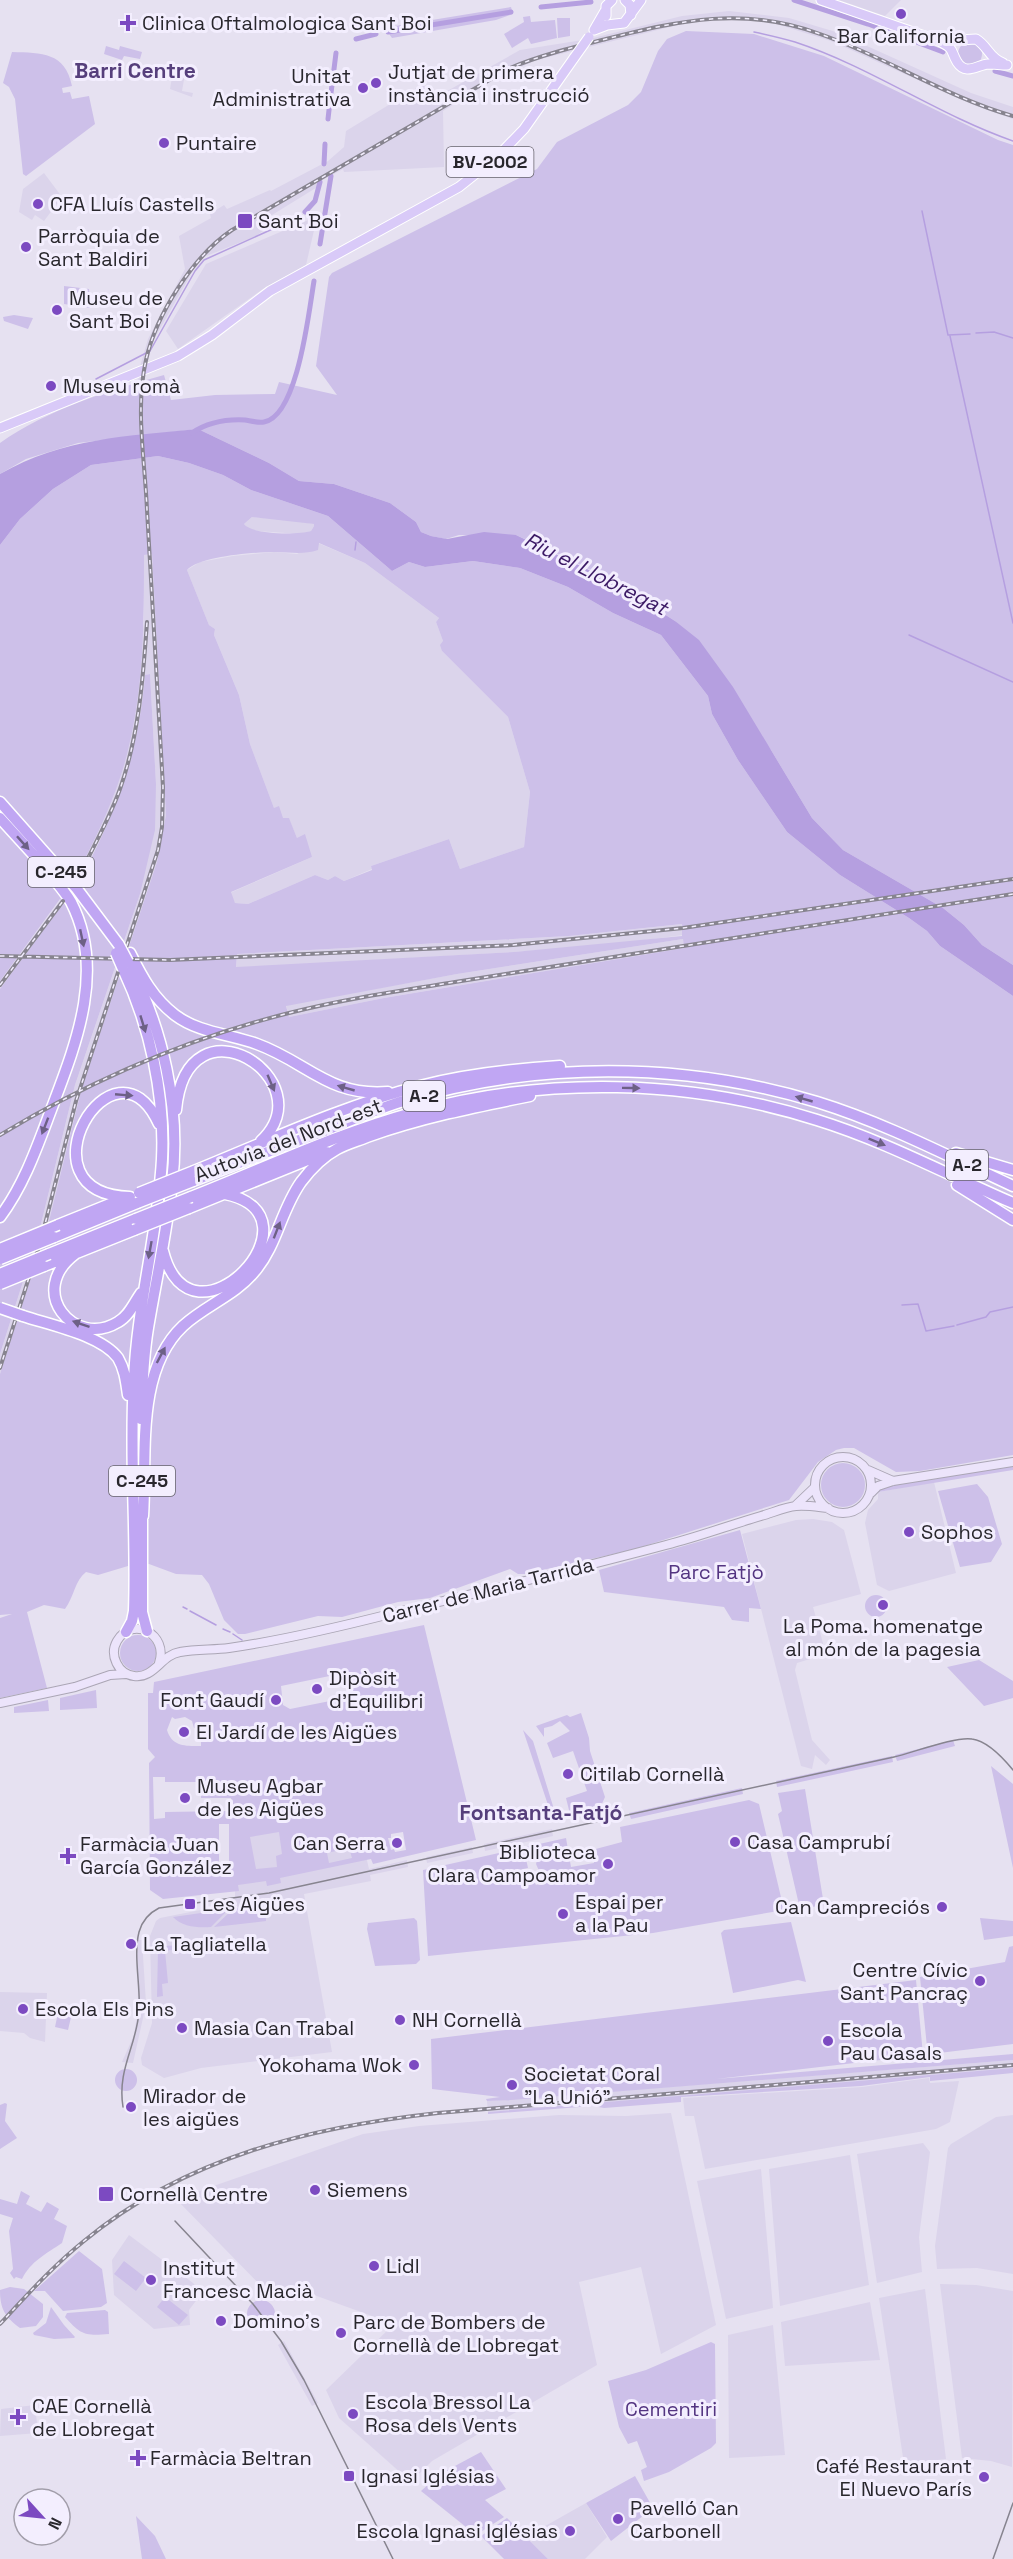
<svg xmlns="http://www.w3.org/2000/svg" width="1013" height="2559" font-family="'Space Grotesk',sans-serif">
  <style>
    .built { fill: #dbd4eb }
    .green { fill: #cdc0e9; fill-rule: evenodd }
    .water { fill: #b59fe0 }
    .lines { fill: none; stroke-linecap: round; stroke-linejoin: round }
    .stream { stroke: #b59fe0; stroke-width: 1.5 }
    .canal { stroke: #b59fe0; stroke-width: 5 }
    .secondary-casing { stroke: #aba6b5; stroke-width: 10 }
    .primary-casing { stroke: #fff; stroke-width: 11 }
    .highway-casing { stroke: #fff; stroke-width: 13 }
    .secondary { stroke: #ece4fb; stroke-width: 8 }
    .primary { stroke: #d9caf8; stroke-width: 9 }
    .highway { stroke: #c0a6f3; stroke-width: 10 }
    .tram { stroke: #87848f; stroke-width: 1.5 }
    .rail-casing { stroke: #87848f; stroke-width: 4 }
    .rail { stroke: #f3eefe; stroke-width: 1.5; stroke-dasharray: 4.5; stroke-linecap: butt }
    .primary-bridge-casing { stroke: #fff; stroke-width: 11; stroke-linecap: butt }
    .highway-bridge-casing { stroke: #fff; stroke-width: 13; stroke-linecap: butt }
    .primary-bridge { stroke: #d9caf8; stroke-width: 9 }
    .highway-bridge { stroke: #c0a6f3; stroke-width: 10 }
    .oneway { fill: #6d6086 }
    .poi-dot { fill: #7c4ac1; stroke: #f3eefe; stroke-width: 2 }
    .labels { text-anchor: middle; stroke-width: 6; stroke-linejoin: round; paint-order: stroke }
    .shield { fill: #f3eefe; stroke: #66636c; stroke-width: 1.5 }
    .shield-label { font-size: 18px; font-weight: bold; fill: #29272d }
    .poi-label { font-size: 20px; fill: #29272d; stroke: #f3eefe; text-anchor: start }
    .street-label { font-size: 20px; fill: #29272d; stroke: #f3eefe }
    .park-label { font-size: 20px; fill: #533481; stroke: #f3eefe }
    .neighbourhood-label { font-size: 21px; font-weight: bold; fill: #563f7c; stroke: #f3eefe }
    .water-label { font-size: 21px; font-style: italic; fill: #3b1965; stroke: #f3eefe }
  </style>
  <rect width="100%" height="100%" fill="#e6e1f1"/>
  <!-- built -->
  <path class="built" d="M 839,0 L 901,0 L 885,16 Z
    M 729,11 L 789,18 L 836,32 L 971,93 L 1013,107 L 1013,119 L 974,105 L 831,41 L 767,21 L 716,19 L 682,24 L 536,60 L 493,80 L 443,111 L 444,167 L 344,172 L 343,169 L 319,182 L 319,186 L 264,220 L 268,227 L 256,236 L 204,257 L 194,269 L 153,341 L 147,363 L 143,394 L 137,403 L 139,370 L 148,339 L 185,269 L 179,236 L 211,218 L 210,214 L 224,205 L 227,209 L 270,190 L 271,191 L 328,161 L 344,147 L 346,131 L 423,84 L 433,99 L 520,50 L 589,39 L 682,16 Z
    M 173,71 L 185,74 L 182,91 L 193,93 L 192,97 L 170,89 Z
    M 44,173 L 62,197 L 44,221 L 35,215 L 32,220 L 19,212 L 23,189 Z
    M 313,218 L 315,226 L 306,265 L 263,289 L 178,349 L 166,331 L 206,264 Z
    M 252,517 L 291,520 L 314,524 L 314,526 L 311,531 L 300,534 L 257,531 L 248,529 L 244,524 Z
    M 318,543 L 365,563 L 439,618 L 436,622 L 443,641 L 442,651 L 508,717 L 530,792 L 524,847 L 460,869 L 449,839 L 371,866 L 372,869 L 344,881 L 335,876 L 328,880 L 315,875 L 248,904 L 235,903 L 230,893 L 312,857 L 297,838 L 289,819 L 283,819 L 274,808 L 250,744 L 239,695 L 214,635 L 215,629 L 209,625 L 187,570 L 200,562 L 233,556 L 274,552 L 297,554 Z
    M 152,554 L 166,815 L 157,862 L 81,1091 L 49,1221 L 0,1374 L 0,1354 L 40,1228 L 75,1085 L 140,894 L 156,784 L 150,674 L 145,675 L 143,710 L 132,760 L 119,798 L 84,871 L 80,869 L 113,797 L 144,624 L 144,555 Z
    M 61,899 L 64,902 L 0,989 L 0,981 Z
    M 682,924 L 683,935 L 607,945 L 514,952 L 236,968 L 237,954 L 569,936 Z
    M 683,939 L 684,948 L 384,998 L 289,1017 L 286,1005 L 457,974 Z
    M 934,1482 L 956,1573 L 889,1591 L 877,1585 L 865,1523 L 868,1510 L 878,1499 L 878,1492 Z
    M 813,1519 L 832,1522 L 844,1530 L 861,1594 L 813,1607 L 826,1654 L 797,1663 L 795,1670 L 812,1740 L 830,1760 L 826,1765 L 815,1755 L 812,1769 L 801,1766 L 742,1534 L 796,1520 Z
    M 236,1810 L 358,1821 L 369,1869 L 407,1860 L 408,1867 L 370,1875 L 371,1881 L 304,1894 L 332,2052 L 201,2068 L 164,2078 L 142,2065 L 141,2058 L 152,2023 L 150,1936 L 156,1921 L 160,1918 L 231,1904 L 230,1898 L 235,1897 Z
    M 552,1829 L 553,1836 L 485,1851 L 484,1844 Z
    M 472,1847 L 473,1853 L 427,1863 L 426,1857 Z
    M 137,1940 L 142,1940 L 146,2003 L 138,2003 Z
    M 0,1992 L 47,1993 L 45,2042 L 30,2038 L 24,2033 L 0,2031 Z
    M 138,2009 L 145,2009 L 133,2063 L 122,2062 L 134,2035 Z
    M 1013,2060 L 1013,2068 L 525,2109 L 488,2112 L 487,2101 Z
    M 929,2078 L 930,2083 L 959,2081 L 950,2122 L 936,2129 L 705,2169 L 694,2116 L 685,2116 L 683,2098 L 862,2087 Z
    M 671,2113 L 716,2325 L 661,2354 L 641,2267 L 579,2282 L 597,2365 L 432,2461 L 411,2482 L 339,2418 L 326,2390 L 394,2324 L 292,2287 L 279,2293 L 266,2291 L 176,2199 L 363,2134 L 419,2126 L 559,2115 L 626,2116 Z
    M 1013,2115 L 1013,2274 L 977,2268 L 937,2269 L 935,2246 L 948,2148 L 951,2144 L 996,2117 Z
    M 923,2143 L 930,2152 L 919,2237 L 922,2272 L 877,2283 L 857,2154 Z
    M 850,2155 L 869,2285 L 780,2306 L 769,2169 Z
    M 761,2169 L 773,2308 L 726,2319 L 697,2181 Z
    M 129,2235 L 193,2283 L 202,2293 L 189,2310 L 190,2325 L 154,2329 L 114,2295 L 112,2260 Z
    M 940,2284 L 976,2285 L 1013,2291 L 1012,2467 L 991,2461 L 962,2458 Z
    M 925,2289 L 946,2459 L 904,2464 L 879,2298 Z
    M 870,2302 L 880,2360 L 785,2366 L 781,2322 Z
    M 773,2325 L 785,2455 L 729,2458 L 728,2335 Z
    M 284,2341 L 318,2403 L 312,2406 L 278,2345 Z
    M 35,2405 L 38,2433 L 0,2436 L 1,2409 Z
    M 586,2503 L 607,2537 L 585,2559 L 548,2559 L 531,2542 L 535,2538 L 531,2534 Z"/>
  <!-- green -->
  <path class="green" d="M 511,7 L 513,14 L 496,20 L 392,38 L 387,31 L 389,27 Z
    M 530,16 L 531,22 L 555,20 L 557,38 L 531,44 L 528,38 L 512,48 L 504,34 L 524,22 L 523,17 Z
    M 557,18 L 570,18 L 570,36 L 558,38 Z
    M 686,31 L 754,34 L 824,56 L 998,140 L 1013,145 L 1013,965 L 982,945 L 964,925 L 943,908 L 843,850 L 812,818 L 771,750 L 675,621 L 614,582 L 571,560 L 516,535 L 459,535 L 446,539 L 431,536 L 421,532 L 416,522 L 390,503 L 334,484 L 299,481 L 269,463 L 198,429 L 78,443 L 26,459 L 0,474 L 0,443 C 48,409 108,391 164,375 L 171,400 L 215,395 L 275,394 L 279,382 L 337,395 L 316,366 L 329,277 L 332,273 L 537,169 L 557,142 L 628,105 L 641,92 L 658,51 L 667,39 Z
    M958 54a12 12 0 1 1 24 0a12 12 0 1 1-24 0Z
    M 106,46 L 119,50 L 120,46 L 142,52 L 140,59 L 124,56 L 122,60 L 104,54 Z
    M 12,52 C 42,53 65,52 72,86 L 62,88 L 63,93 L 70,92 L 72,99 L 89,96 L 95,124 L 26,176 L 23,174 L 15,99 L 9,87 L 3,83 Z
    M 64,286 L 89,289 L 90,308 L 64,304 Z
    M 14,315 L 33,318 L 28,329 L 4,321 L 3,317 Z
    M 158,456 L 189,463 L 223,475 L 251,490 L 328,516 L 392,571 L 409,562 L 425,567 L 473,561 L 520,568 L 568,587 L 613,613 L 661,635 L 708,696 L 712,714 L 738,760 L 787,832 L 840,875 L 909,918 L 927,931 L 940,946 L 1013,996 L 1013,1455 L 920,1471 L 896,1472 L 854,1448 L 844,1448 L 836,1450 L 818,1462 L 789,1500 L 635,1549 L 525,1574 L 518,1574 L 510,1569 L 430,1598 L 398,1602 L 342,1617 L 318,1616 L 245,1634 L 238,1634 L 224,1620 L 209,1584 L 202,1575 L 176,1574 L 149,1564 L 128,1566 L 98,1575 L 86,1572 C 75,1580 74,1597 65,1609 L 44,1605 L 27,1612 L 47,1688 L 0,1698 L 0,1618 L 12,1614 L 0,1615 L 0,1374 L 49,1221 L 81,1091 L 157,862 L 166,815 L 152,554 L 144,555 C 144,621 144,686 128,750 C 118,792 99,831 80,869 L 85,870 C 118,808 140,745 145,675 L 150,674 L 156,784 L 155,830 L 140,894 L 75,1085 L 40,1228 L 0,1354 L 0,989 L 64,902 L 60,899 L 0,981 L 0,545 L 20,519 L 53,489 L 91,465 ZM 252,517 L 314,524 L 314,526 L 311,531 C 298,535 252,535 244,524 ZM 319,543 L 365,563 L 439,618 L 436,622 L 443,641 L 440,645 L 442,651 L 508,717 L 530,792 L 524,847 L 460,869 L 449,839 L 371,866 L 372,870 L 344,881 L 335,876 L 328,880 L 315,875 L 248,904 L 235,903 L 231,892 L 312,857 L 305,834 L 297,838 L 289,818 L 283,818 L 279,806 L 274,808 L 250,744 L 239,695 L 214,635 L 215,629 L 209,625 L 187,570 C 200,556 255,552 275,552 C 290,552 303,555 318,550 ZM 682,924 L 682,936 L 514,952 L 236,967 L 237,954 L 569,936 ZM 683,939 L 684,948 L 384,998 L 289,1017 L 286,1006 L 457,974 Z
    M821 1485a22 22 0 1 1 44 0a22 22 0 1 1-44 0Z
    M 1013,1466 L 1013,1470 L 878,1492 L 881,1487 Z
    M 977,1484 L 988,1497 L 1002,1544 L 991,1562 L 960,1567 L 938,1491 Z
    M 740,1530 L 761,1609 L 749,1608 L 749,1622 L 732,1620 L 724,1607 L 604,1592 L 599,1570 Z
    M865 1606a11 11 0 1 1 22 0a11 11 0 1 1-22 0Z
    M 424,1625 L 476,1840 L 373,1864 L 371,1859 L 280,1878 L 281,1883 L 267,1886 L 266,1881 L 238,1885 L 239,1891 L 163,1899 L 150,1890 L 149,1763 L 155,1757 L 148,1749 L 148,1693 L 153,1693 L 154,1682 ZM 349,1672 L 353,1691 L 350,1697 L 290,1709 L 283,1705 L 281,1686 ZM 172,1717 L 175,1719 L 185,1717 L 192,1721 L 194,1728 L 201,1729 L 201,1746 C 186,1746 172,1747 167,1730 ZM 153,1777 L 165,1777 L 165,1782 L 201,1782 L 201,1798 L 231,1798 L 230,1811 L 165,1812 L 165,1818 L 154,1819 ZM 219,1824 L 229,1824 L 229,1862 L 219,1862 ZM 279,1832 L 282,1854 L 276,1856 L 277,1867 L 256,1869 L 250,1837 ZM 403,1832 L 406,1850 L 395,1852 L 394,1849 L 391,1850 L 388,1838 L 391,1838 L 391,1834 ZM 349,1848 L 352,1858 L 329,1863 L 327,1853 Z
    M120 1653a18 18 0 1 1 36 0a18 18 0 1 1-36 0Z
    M 979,1660 L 1013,1681 L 1013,1698 L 984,1706 L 947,1667 Z
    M 96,1690 L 97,1708 L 60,1710 L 60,1698 Z
    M 48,1700 L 49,1711 L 14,1713 L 14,1707 Z
    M 581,1713 L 589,1738 L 590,1751 L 605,1797 L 600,1808 L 571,1818 L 566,1798 L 587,1791 L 573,1751 L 553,1758 L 547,1743 L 570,1731 L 560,1721 L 552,1726 L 544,1728 L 544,1737 L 536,1726 L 567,1715 L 570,1717 Z
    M 523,1730 L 533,1741 L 557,1819 L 552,1817 Z
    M 953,1740 L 955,1746 L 897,1761 L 895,1755 Z
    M 892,1756 L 893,1762 L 777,1787 L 776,1781 Z
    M 991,1766 L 1013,1784 L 1013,1868 Z
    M 742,1788 L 743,1794 L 631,1819 L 629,1813 Z
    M 805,1789 L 824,1905 L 800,1909 L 778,1814 L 782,1811 L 778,1793 Z
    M 749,1800 L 759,1804 L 784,1910 L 653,1933 L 428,1956 L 423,1870 L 566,1838 L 571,1867 L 594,1863 L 592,1850 L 622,1842 L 620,1827 ZM 532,1851 L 534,1859 L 538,1857 L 536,1864 L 544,1882 L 536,1885 L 532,1878 L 508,1883 L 499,1882 L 499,1874 L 528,1868 L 525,1854 Z
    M 261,1905 L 265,1910 L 266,1921 L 214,1927 L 233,1909 Z
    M 229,1909 L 211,1927 C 198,1928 182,1927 173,1917 Z
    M 414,1918 L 417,1921 L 420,1960 L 416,1964 L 375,1966 L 367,1929 L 368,1923 Z
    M 980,1918 L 1013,1921 L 1013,1936 L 984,1940 Z
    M 791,1922 L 806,1982 L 798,1980 L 733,1993 L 721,1933 L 724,1930 Z
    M 189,1945 L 189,1947 L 165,1951 L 168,1983 L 162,1984 L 163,1996 L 157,1997 L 158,1949 L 161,1946 Z
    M 1013,1946 L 1013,2044 L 939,2053 L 927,2047 L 920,1977 L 1005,1962 L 1009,1947 Z
    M 916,1980 L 923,2055 L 716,2079 L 1013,2054 L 1013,2060 L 511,2100 L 487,2101 L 486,2099 L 500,2097 L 432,2089 L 431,2039 Z
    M 59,2008 L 91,2012 L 89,2018 L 72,2013 L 68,2030 L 55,2027 Z
    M 1013,2068 L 1013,2073 L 930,2081 L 930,2077 L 861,2086 L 681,2097 L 681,2102 L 604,2108 L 593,2106 L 488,2114 L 488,2112 Z
    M115 2080a11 11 0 1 1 22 0a11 11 0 1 1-22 0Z
    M 5,2103 L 7,2104 L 5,2121 L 17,2138 L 0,2149 L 0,2105 Z
    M 21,2191 L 30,2196 L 26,2204 L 41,2212 L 47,2202 L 59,2209 L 54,2219 L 67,2226 L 62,2243 C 46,2254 31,2261 22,2279 L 16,2277 L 14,2279 L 10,2273 L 13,2269 L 9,2231 L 13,2218 L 0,2214 L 0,2199 L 17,2204 Z
    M 79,2251 L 102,2269 L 107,2303 L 101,2307 L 63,2311 L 45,2291 L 34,2291 Z
    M 124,2261 L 146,2278 L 136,2291 L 114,2274 Z
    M 10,2287 L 24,2289 L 43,2304 L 43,2317 L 36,2326 L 20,2328 C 5,2317 0,2309 0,2290 Z
    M 165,2297 L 188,2315 L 179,2325 L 157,2307 Z
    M247 2314a14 14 0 1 1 28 0a14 14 0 1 1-28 0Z
    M 51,2307 L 64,2325 L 75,2337 L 74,2338 L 54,2339 L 34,2335 L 33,2333 L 46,2323 Z
    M 105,2310 L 108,2312 L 109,2334 C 85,2336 81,2335 65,2317 L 67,2313 Z
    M 711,2342 L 715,2344 L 716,2443 L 711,2448 L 669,2472 L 644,2481 L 641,2470 L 647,2467 L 637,2441 L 628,2444 L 619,2427 L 608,2381 L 646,2370 Z
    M 481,2452 L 506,2489 L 485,2500 L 504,2517 L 476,2535 L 421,2491 L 440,2474 Z
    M 635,2476 L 653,2508 L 611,2541 L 586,2503 Z
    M 136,2516 L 155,2536 L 166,2559 L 142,2559 Z
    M 507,2518 L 548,2559 L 504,2559 L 481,2536 Z"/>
  <!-- water -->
  <path class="water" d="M 198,429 L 269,463 L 299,481 L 334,484 L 390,503 L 416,522 L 421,532 L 431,536 L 447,539 L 484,532 L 516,535 L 614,582 L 675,621 L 699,640 L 733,687 L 812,818 L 843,850 L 943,908 L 964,925 L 982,945 L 1013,965 L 1013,996 L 940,946 L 927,931 L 909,918 L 840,875 L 787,832 L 738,760 L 712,714 L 708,696 L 661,635 L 613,613 L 568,587 L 520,568 L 473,561 L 425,567 L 409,562 L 392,571 L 328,516 L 251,490 L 223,475 L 189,463 L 158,456 L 91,465 L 53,489 L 20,519 L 0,545 L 0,474 C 63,438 127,436 198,429 Z"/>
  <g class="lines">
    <!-- stream -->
    <path class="stream" d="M 754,32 C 768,35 781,38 795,42 C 871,67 938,115 1013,141
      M 922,211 L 948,335 L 970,334
      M 976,333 L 994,332 L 1013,338
      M 950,336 L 1013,623
      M 96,379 L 150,351 L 195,271 L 204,260 L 297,218
      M 355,550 L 356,542
      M 909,635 L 1013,682
      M 902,1305 L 918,1304 L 926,1331 L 954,1326
      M 957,1325 L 986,1317 L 990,1312 L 1013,1307
      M 183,1607 L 187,1609
      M 190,1611 L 216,1625
      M 223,1629 L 230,1632
      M 233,1634 L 242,1640"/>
    <!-- canal -->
    <path class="canal" d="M 794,0 L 868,24 L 943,52
      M 541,7 L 591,2
      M 388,32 L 511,12
      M 356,39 L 376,34
      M 995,71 L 1013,76
      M 331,93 L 336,53
      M 328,119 L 330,101
      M 324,164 L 325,144
      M 305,212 L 315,201 L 320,182
      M 320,244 L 331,176
      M 192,433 C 208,422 225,419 245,420 C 251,421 258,423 264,422 C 298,416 309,310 314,281"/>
    <!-- secondary casing -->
    <g class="secondary-casing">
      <path id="secondary" d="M815 1485a28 28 0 1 1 56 0a28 28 0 1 1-56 0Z
        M 868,1470 L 893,1481
        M 871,1493 L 878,1486 L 893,1481 L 1013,1462
        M 795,1506 L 815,1487
        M 159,1663 C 169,1634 132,1615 117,1641 C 109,1655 118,1674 134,1676 C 154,1679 161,1655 180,1652 C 196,1649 213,1650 229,1648 C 285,1640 339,1627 394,1613 C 485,1591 576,1569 666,1545 C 698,1537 730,1525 761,1516 C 772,1513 785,1507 796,1506 C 807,1505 818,1507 828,1508
        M 0,1703 L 75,1687 L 110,1675 L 126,1674"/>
    </g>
    <!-- primary casing -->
    <g class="primary-casing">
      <path id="primary" d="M 625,0 L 630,5 L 631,15
        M 821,0 L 939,41 C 955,49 950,50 957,62 C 966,76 977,65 988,64 C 994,64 1001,65 1007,65
        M 606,16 L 606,6 L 612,0
        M 594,30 L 607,25 L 624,23 L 641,0
        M 594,30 L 605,11
        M 942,41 L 976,39 C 988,46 989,58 1003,63
        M 0,428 L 178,356 L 212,335 L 270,291 L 459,187 L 498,156 L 524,129 L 574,58"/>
    </g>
    <!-- highway casing -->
    <g class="highway-casing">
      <path id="highway" d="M 0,802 L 77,889 L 119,945
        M 0,818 L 50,873
        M 130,953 C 142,977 153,998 175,1015 C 199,1033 230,1034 257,1044 C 307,1062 329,1097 388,1092
        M 128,962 C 163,1028 181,1108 172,1183 C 167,1232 156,1280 148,1328 C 143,1358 142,1389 141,1419
        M 123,969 C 150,1026 165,1095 162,1159 C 158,1233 137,1305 134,1380 C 129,1457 137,1534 134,1611 L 132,1621 L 126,1632
        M 176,1110 C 187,991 326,1080 261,1141
        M 956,1153 L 1013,1170
        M 194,1171 C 268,1141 342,1106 420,1086 C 466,1074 512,1069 560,1066
        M 193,1181 C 236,1164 280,1147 324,1131 C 349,1121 375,1110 400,1102 C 535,1061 682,1061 817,1102 C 885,1123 948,1156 1013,1186
        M 957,1185 L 1013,1220
        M 130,1197 C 14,1194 114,1025 159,1124
        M 191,1197 C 265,1168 338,1133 415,1112 C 546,1076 688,1079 817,1120 C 885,1141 948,1175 1013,1203
        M 189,1208 L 327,1152
        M 0,1217 C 24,1185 37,1147 51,1110 C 76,1044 106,970 71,902 C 64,890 54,880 46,869
        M 58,1225 L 125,1198
        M 54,1237 L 137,1203
        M 163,1251 C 191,1361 329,1215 225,1194
        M 49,1254 L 136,1219
        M 75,1254 C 26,1291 74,1349 118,1322 C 129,1316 134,1303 141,1293
        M 44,1266 L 134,1230
        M 23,1316 C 50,1325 101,1335 118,1358 C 125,1370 126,1382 128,1395
        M 142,1510 L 142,1612 L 147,1631
        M 143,1516 C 147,1456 135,1371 183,1326 C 206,1305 236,1295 255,1271 C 277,1245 281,1210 301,1182 C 310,1170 324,1156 337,1149 C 346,1144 357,1141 367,1137 C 420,1118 475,1107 530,1096"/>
    </g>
    <!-- secondary -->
    <use href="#secondary" class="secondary"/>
    <!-- primary -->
    <use href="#primary" class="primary"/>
    <!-- highway -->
    <use href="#highway" class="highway"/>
    <!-- tram -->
    <path class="tram" d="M 123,2107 C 117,2070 136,2047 139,2012 C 141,1987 133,1956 139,1932 C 142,1921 149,1913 159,1908 L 269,1893 L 894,1757 C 912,1753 956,1736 972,1739 C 987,1741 1004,1759 1013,1770
      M 175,2221 L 253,2304 L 281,2341 L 304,2380 L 393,2559
      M 993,2559 L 1013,2503"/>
    <!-- rail casing -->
    <g class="rail-casing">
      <path id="rail" d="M 83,868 C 96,842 110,817 120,789 C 139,735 143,679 147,622
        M 0,956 L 170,960 L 513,945 L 683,928 L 1013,879
        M 0,985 L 63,901
        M 0,1135 C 90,1081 186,1039 289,1013 C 343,999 399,991 455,982 L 1013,894
        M 0,1368 L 41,1240 L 76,1101 L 158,850 L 162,827 L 163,787 C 158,694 152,602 147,510 C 145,461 135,408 146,360 C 156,315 193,256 232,230 L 510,68 C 541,55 574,47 606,39 C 681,20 745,6 820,34 C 886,57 946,97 1013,116
        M 0,2324 C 27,2295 53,2266 84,2241 C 186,2157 310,2127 438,2113 L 1013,2065"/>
    </g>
    <!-- rail -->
    <use href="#rail" class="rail"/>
    <!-- primary-bridge casing -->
    <g class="primary-bridge-casing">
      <path id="primary-bridge" d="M 574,58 L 589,37"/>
    </g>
    <!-- highway-bridge casing -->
    <g class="highway-bridge-casing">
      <path id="highway-bridge" d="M 119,945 L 128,962
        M 116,953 L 123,969
        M 139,1193 L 194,1171
        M 137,1203 L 193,1181
        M 136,1219 L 191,1197
        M 134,1230 L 189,1208
        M 0,1249 L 58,1225
        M 0,1259 L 54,1237
        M 0,1274 L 49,1254
        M 0,1284 L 44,1266
        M 0,1308 L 23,1316"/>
    </g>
    <!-- primary-bridge -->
    <use href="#primary-bridge" class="primary-bridge"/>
    <!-- highway-bridge -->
    <use href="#highway-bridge" class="highway-bridge"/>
  </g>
  <!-- one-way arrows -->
  <defs><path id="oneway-solid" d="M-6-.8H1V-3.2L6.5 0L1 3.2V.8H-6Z" transform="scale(1.5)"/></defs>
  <g class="oneway">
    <use href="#oneway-solid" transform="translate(23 843) rotate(48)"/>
    <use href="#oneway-solid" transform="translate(82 938) rotate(78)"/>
    <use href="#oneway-solid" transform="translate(143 1024) rotate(73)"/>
    <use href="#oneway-solid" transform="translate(271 1083) rotate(67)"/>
    <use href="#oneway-solid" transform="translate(346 1088) rotate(-164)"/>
    <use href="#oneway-solid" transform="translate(631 1088) rotate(1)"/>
    <use href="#oneway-solid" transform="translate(124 1095) rotate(5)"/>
    <use href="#oneway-solid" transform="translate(804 1099) rotate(-164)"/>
    <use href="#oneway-solid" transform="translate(45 1126) rotate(111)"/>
    <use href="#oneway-solid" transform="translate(877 1142) rotate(22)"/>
    <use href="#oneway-solid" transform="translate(277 1230) rotate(-69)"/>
    <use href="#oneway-solid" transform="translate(150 1250) rotate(100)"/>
    <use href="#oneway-solid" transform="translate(81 1324) rotate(-161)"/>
    <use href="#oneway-solid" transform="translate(161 1355) rotate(-62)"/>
  </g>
  <!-- markers -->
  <g class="poi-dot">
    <circle cx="901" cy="14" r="6"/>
    <path d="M125 14h6v6h6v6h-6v6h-6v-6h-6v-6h6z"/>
    <circle cx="376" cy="83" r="6"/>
    <circle cx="363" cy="88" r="6"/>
    <circle cx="164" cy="143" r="6"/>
    <circle cx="38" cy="204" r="6"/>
    <rect x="237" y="213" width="16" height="16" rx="3"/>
    <circle cx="26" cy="247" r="6"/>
    <circle cx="57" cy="310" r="6"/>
    <circle cx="51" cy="386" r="6"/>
    <circle cx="909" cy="1532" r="6"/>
    <circle cx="883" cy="1605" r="6"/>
    <circle cx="317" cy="1689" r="6"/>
    <circle cx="276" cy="1700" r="6"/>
    <circle cx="184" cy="1732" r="6"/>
    <circle cx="568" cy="1774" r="6"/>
    <circle cx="185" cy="1798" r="6"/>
    <circle cx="735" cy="1842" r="6"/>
    <circle cx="397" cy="1843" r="6"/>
    <path d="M65 1847h6v6h6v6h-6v6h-6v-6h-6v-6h6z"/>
    <circle cx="608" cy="1864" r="6"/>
    <rect x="184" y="1898" width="12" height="12" rx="3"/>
    <circle cx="942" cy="1907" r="6"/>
    <circle cx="563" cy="1914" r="6"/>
    <circle cx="131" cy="1944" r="6"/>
    <circle cx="980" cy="1981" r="6"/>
    <circle cx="23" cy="2009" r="6"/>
    <circle cx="400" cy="2020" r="6"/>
    <circle cx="182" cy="2028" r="6"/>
    <circle cx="828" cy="2041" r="6"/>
    <circle cx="414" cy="2065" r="6"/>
    <circle cx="512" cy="2085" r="6"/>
    <circle cx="131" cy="2107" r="6"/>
    <circle cx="315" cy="2190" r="6"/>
    <rect x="98" y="2186" width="16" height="16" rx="3"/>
    <circle cx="374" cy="2266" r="6"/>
    <circle cx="151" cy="2280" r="6"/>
    <circle cx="221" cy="2321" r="6"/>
    <circle cx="341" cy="2333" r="6"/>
    <circle cx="353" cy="2414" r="6"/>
    <path d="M15 2408h6v6h6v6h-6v6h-6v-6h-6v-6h6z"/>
    <path d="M135 2449h6v6h6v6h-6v6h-6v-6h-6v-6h6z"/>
    <rect x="343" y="2470" width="12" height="12" rx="3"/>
    <circle cx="984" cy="2477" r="6"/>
    <circle cx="618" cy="2519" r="6"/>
    <circle cx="570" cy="2531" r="6"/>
  </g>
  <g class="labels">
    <!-- shield labels -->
    <g class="shield">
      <rect x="446.5" y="147" width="87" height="30" rx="4.5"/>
      <rect x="28" y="857" width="66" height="30" rx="4.5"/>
      <rect x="403" y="1081" width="42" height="30" rx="4.5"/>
      <rect x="946" y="1150" width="42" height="30" rx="4.5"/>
      <rect x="109" y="1466" width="66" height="30" rx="4.5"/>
    </g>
    <g class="shield-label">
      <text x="490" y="168">BV-2002</text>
      <text x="61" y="878">C-245</text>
      <text x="424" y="1102">A-2</text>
      <text x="967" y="1171">A-2</text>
      <text x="142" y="1487">C-245</text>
    </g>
    <!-- poi labels -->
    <g class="poi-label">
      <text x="142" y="30">Clinica Oftalmologica Sant Boi</text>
      <text x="901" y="43" text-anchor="middle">Bar California</text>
      <text x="388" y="79">Jutjat de primera<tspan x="388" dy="23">instància i instrucció</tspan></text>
      <text x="351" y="83" text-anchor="end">Unitat<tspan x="351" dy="23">Administrativa</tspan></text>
      <text x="176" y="150">Puntaire</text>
      <text x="50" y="211">CFA Lluís Castells</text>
      <text x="258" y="228">Sant Boi</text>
      <text x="38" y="243">Parròquia de<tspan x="38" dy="23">Sant Baldiri</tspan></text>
      <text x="69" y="305">Museu de<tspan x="69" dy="23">Sant Boi</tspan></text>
      <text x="63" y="393">Museu romà</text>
      <text x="921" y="1539">Sophos</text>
      <text x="883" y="1633" text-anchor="middle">La Poma. homenatge<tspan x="883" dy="23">al món de la pagesia</tspan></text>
      <text x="329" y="1685">Dipòsit<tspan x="329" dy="23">d'Equilibri</tspan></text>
      <text x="264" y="1707" text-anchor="end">Font Gaudí</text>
      <text x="196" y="1739">El Jardí de les Aigües</text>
      <text x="580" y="1781">Citilab Cornellà</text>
      <text x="197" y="1793">Museu Agbar<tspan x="197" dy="23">de les Aigües</tspan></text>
      <text x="747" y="1849">Casa Camprubí</text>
      <text x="385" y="1850" text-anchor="end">Can Serra</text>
      <text x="80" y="1851">Farmàcia Juan<tspan x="80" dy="23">García González</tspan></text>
      <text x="596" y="1859" text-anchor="end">Biblioteca<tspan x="596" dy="23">Clara Campoamor</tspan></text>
      <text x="575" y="1909">Espai per<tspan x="575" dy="23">a la Pau</tspan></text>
      <text x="202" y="1911">Les Aigües</text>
      <text x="930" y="1914" text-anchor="end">Can Campreciós</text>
      <text x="143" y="1951">La Tagliatella</text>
      <text x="968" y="1977" text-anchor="end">Centre Cívic<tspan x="968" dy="23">Sant Pancraç</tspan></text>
      <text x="35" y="2016">Escola Els Pins</text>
      <text x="412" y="2027">NH Cornellà</text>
      <text x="194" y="2035">Masia Can Trabal</text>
      <text x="840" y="2037">Escola<tspan x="840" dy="23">Pau Casals</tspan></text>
      <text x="402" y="2072" text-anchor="end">Yokohama Wok</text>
      <text x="524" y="2081">Societat Coral<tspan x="524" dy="23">"La Unió"</tspan></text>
      <text x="143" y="2103">Mirador de<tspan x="143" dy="23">les aigües</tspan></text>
      <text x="327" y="2197">Siemens</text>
      <text x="120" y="2201">Cornellà Centre</text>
      <text x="386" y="2273">Lidl</text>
      <text x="163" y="2275">Institut<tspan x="163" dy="23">Francesc Macià</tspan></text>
      <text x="233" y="2328">Domino's</text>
      <text x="353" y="2329">Parc de Bombers de<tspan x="353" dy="23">Cornellà de Llobregat</tspan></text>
      <text x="365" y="2409">Escola Bressol La<tspan x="365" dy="23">Rosa dels Vents</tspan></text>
      <text x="32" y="2413">CAE Cornellà<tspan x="32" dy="23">de Llobregat</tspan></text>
      <text x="150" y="2465">Farmàcia Beltran</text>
      <text x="972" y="2473" text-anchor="end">Café Restaurant<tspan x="972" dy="23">El Nuevo París</tspan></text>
      <text x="361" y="2483">Ignasi Iglésias</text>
      <text x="630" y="2515">Pavelló Can<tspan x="630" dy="23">Carbonell</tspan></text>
      <text x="558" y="2538" text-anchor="end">Escola Ignasi Iglésias</text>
    </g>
    <!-- street labels -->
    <g class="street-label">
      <text transform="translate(288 1140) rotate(-21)" y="7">Autovia del Nord-est</text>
      <text transform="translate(488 1590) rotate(-14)" y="7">Carrer de Maria Tarrida</text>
    </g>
    <!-- park labels -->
    <g class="park-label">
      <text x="716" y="1579">Parc Fatjò</text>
      <text x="671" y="2416">Cementiri</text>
    </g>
    <!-- neighbourhood labels -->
    <g class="neighbourhood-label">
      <text x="135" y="78">Barri Centre</text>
      <text x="541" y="1820">Fontsanta-Fatjó</text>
    </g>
    <!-- water labels -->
    <g class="water-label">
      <text transform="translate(596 574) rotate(27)" y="7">Riu el Llobregat</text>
    </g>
  </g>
  <!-- north arrow -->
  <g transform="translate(42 2517) rotate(117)"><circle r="28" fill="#f3eefe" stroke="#a29eaa" stroke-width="1.5"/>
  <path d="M0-4.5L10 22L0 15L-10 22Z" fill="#7c4ac1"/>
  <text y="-9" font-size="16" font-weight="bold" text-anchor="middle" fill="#29272d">N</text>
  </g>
</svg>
